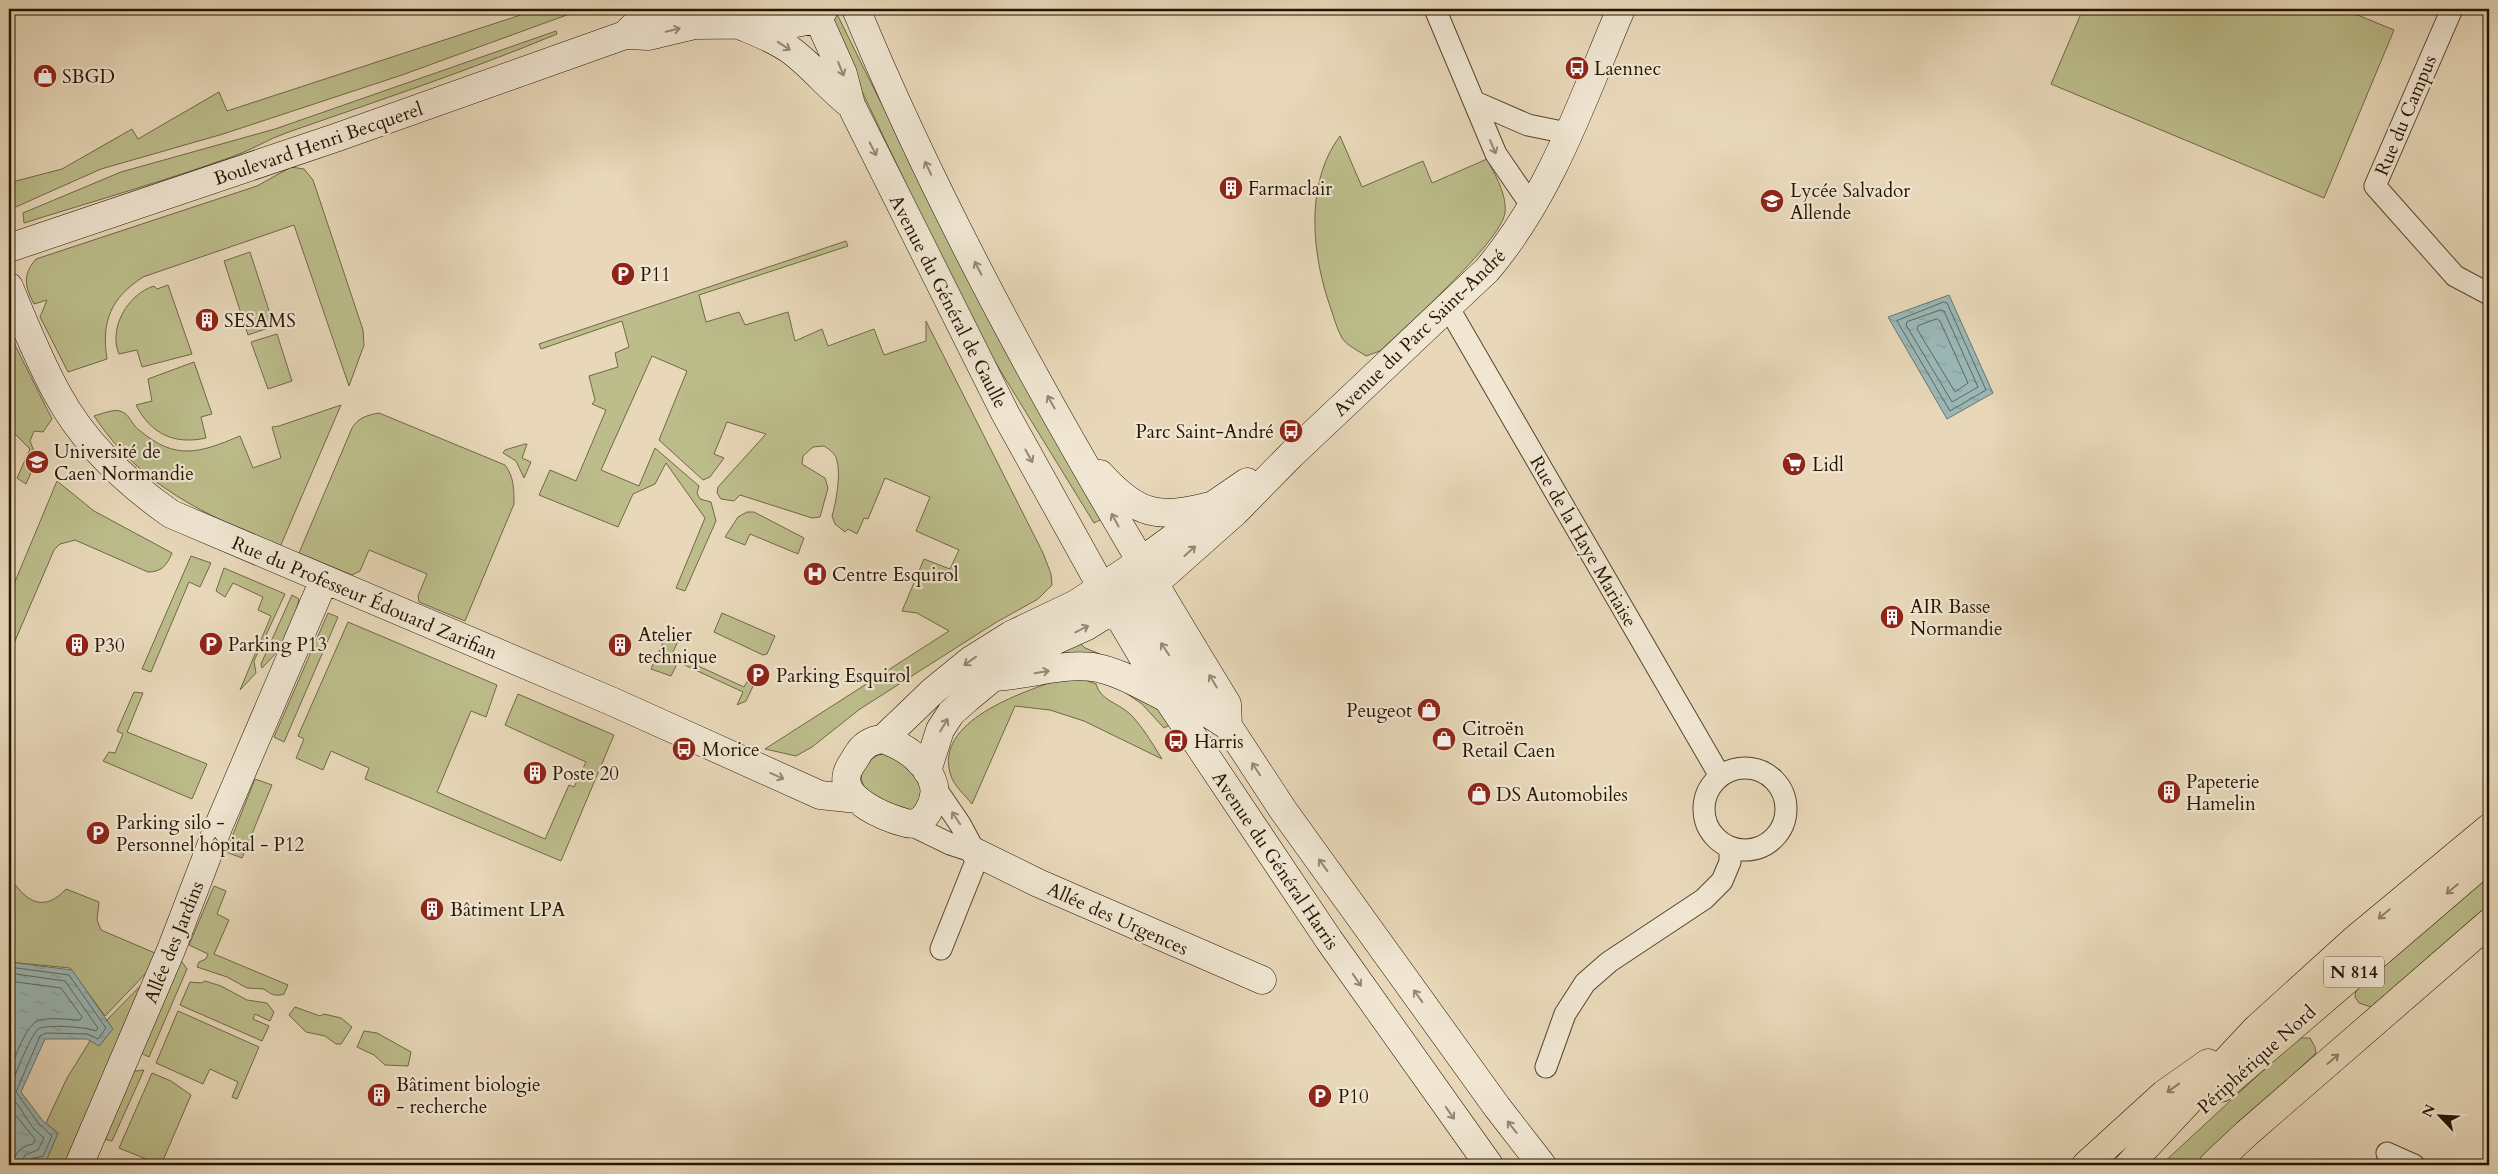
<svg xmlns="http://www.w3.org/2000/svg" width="2498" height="1174" font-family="Cardo,serif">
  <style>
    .grass { fill: #bcbd8b; stroke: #706846 }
    .water { fill: url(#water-ripples); stroke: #6b766e }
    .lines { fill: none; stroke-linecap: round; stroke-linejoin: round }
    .shore { stroke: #60665c; stroke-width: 1 }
    .street-casing { stroke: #56452e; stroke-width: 23 }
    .secondary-casing { stroke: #251400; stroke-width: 29 }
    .highway-casing { stroke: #251400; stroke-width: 29 }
    .street { stroke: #f0e6d2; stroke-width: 21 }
    .secondary { stroke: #f0e6d2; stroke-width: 28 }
    .highway { stroke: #e8d8b9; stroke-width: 28 }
    .oneway { stroke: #958874 }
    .oneway2 { stroke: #908066 }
    .labels { text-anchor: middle; stroke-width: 4.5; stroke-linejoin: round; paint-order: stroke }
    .shield { fill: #f0e6d2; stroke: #62533f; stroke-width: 1 }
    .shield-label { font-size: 18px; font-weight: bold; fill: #251400 }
    .poi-label { font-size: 19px; fill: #251400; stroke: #f0e6d2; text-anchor: start }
    .street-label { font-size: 19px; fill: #251400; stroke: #f0e6d2 }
  </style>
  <defs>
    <pattern id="water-ripples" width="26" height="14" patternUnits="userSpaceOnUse" patternTransform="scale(1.25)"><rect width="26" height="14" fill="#9ab8b8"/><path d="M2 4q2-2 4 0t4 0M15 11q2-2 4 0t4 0" fill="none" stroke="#859d9c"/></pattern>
  </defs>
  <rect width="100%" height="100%" fill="#e8d8b9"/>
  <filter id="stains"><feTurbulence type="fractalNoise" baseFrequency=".004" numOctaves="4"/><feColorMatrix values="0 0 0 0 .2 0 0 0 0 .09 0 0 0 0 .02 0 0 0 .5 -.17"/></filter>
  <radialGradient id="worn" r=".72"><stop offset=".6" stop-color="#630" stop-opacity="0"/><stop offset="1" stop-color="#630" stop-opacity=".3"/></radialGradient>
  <!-- grass -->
  <path class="grass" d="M 539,9 L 576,9 L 575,12 L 402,75 L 223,134 L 101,169 L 9,210 L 9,177 L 16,181 L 62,169 L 132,129 L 138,139 L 219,92 L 227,111 Z
    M 688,9 L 786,9 L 789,16 L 691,13 L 686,11 Z
    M 2083,9 L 2343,9 L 2394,30 L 2324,198 L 2051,84 Z
    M 835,10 C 919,182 1009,351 1102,519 L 1094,523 L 976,331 L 828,20 Z
    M 556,31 L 557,34 C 468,71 377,101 286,133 C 268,139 252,150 234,156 C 165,181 94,201 24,223 L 23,213 L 121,172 L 275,129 Z
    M 1340,136 L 1362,187 L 1423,161 L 1432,183 L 1487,159 C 1495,175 1507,194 1505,213 C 1500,243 1405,327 1380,351 L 1366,356 C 1359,351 1346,345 1342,338 C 1337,329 1334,318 1331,309 C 1312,256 1304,184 1340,136 Z
    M 291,167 L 304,169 L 313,180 L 363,330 L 364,345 L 349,386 L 294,225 L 143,277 C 111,298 101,321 107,359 L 68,372 L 40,317 L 47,300 L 34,304 C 25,287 22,275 36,259 L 257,186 Z
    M 846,241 L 848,246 L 699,295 L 706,322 L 739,312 L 745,325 L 788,312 L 795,341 L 822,329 L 828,346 L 874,329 L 884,355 L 926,341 L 926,321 L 1043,553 L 1051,574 L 1052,585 L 1038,599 L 995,623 L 860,709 L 812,747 L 796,756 L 765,749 L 949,631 L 917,613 L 902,611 L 924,559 L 950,569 L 959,550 L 916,531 L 930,497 L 885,478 L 868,519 L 864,518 L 857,534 L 848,529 L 845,532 L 835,524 L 832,516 C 836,503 841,474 837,461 C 836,454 830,450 824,446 L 813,447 L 803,456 L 802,464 L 825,478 L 828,488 L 820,517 L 812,518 L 740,495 L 734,501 L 721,499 L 717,493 L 718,487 L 766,434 L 727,422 L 714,454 L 724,458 L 710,477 L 703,480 L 659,440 L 687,371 L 652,356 L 601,470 L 639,486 L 655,448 L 699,486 L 697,493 L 700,499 L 711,502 L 716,521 L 685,591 L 676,588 L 705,518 L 666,463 L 655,484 L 633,494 L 618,527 L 539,495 L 550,470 L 576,481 L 606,410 L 592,404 L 595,400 L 589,376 L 618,367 L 615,353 L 629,347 L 622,321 L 541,349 L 539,344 Z
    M 250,252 L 274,326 L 248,335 L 224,261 Z
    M 168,285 L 192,354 L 142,367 L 137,350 L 119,354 C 108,328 128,294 154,286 L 157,289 Z
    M 9,333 L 52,419 L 43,432 L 34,431 L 30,441 L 37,459 L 26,484 L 17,478 L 30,449 L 9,428 Z
    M 277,334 L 292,381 L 268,389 L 251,342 Z
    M 194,362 L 212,414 L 201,417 L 206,438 C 174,445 151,434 136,405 L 152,401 L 148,379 Z
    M 341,405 L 280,547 C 204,513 142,488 94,416 C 101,414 113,409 120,411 C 130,414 131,424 139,430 C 176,461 199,453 240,436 L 253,468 L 281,458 L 272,427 L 279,426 Z
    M 379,413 L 505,465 C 514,477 514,489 514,504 L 465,621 L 419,602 L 418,596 L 427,574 L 369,550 L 360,571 L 352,575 L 299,553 L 352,428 C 358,418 367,415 379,413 Z
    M 525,444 L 527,444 L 522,458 L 531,462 L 524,478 L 516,461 L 503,453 L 505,450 Z
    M 57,481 L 94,511 L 172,553 C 167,565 162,572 148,572 L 75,540 L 60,544 L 54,550 L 9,655 L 9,596 Z
    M 747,512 L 754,512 L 804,538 L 798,554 L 750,534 L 745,545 L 725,537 L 738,517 Z
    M 191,556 L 211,563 L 200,587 L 189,582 L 151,672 L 142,669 Z
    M 224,568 L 285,594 L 254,661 L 256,673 L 240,690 L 271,616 L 258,610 L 263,597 L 233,583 L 225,597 L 216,591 Z
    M 292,595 L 299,599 C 290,636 288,641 262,668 L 261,664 Z
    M 328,613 L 338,617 L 284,742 L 274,737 Z
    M 722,613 L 775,636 L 767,654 L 763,655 L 714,632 Z
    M 348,622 L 497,685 L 486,717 L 471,711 L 437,792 L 545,839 L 569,785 L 574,787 L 586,762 L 505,725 L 518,694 L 614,735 L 561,861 L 365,779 L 369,768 L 331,751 L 323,770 L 296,758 L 304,739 L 298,736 Z
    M 666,636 L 676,637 L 679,639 L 672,654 L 744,687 L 751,675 L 756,680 L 746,701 L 737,705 L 743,692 L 678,662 L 671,676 L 651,669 Z
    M 1080,643 L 1085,648 L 1100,654 L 1102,658 L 1035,666 Z
    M 1061,679 L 1082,679 L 1096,684 C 1101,701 1117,702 1130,714 C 1143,727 1152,743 1162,759 L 1084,721 L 1050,710 L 1015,706 L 972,804 C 966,796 954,786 951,776 C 932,721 1023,692 1061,679 Z
    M 1117,687 L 1154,703 L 1172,724 L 1164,728 L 1142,704 Z
    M 134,692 L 143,693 L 127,732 L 207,764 L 192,799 L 103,761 L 109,752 L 115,753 L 123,734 L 117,731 Z
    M 889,752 L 898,752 L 923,788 L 921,808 L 903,812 C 893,806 878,801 869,792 C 850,775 870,754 889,752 Z
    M 255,779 L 272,785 L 242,858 L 226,852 Z
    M 9,864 L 14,866 L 12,880 C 27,903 45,912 66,889 L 99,902 L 97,920 L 101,930 L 155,953 L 148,971 L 105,1016 L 70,968 L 9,962 Z
    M 2489,872 L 2489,907 L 2371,1007 L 2359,1003 L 2355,997 L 2356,989 Z
    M 214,886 L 226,891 L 217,914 L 229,920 L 214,954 L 288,985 L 284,994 C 276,997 270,994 264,989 L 247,988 L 227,977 L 197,967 L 199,962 L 206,959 L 208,954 L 189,945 Z
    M 177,955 L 187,969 L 149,1057 L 143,1054 L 138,1046 Z
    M 149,977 L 69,1165 L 33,1165 L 33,1163 L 46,1161 L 58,1133 L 46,1123 L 67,1078 L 90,1041 L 100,1045 L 112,1029 L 107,1020 Z
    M 205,981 L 221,986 L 247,1000 L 267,1003 L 274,1012 L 270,1021 L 255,1014 L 253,1019 L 269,1026 L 262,1041 L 180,1005 L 190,982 L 201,983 Z
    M 295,1007 L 320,1016 L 324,1014 L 341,1018 L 352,1027 L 341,1044 L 336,1044 L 325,1036 L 306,1032 L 289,1015 Z
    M 178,1011 L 259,1047 L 237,1099 L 232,1097 L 238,1082 L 210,1069 L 203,1084 L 156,1063 Z
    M 364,1031 L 377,1033 L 411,1052 L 408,1066 L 385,1065 L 374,1055 L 357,1047 Z
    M 2298,1038 L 2310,1038 L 2315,1047 L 2316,1053 L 2196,1165 L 2161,1165 Z
    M 144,1070 L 112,1141 L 104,1139 L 128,1072 Z
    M 152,1073 L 171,1081 L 191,1095 L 161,1165 L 119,1148 Z"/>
  <!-- water -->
  <path class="water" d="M 1949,295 L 1993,393 L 1947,419 L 1888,317 Z
    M 9,962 L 72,970 L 113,1029 L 99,1046 L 87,1039 L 45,1039 L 21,1092 L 43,1121 L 58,1133 L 46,1161 L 9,1164 Z"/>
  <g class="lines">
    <!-- shore -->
    <path class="shore" d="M 1944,302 L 1947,303 L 1986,390 L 1950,411 L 1897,321 Z
      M 1941,310 L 1944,311 L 1978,387 L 1952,402 L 1906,325 L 1907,322 Z
      M 1937,319 L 1940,321 L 1968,383 L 1955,392 L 1917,329 L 1918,326 Z
      M 9,967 L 69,975 L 106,1028 L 98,1039 L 87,1034 L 46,1033 L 40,1036 L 16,1092 L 39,1124 L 52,1136 L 43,1156 L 30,1159 L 27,1165
      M 9,973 L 65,981 L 98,1028 L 96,1031 C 87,1027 46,1024 38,1029 C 31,1035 10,1084 10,1093 L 33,1128 L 44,1138 L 38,1150 L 25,1155 L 21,1165
      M 9,981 L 61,988 L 82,1017 L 80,1020 C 68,1020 52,1017 40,1020 C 25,1024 15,1059 9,1073
      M 9,1107 L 35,1139 L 33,1144 C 21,1146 14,1153 13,1165"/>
    <!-- street casing -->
    <g class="street-casing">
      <path id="street" d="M 1435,9 L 1496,154 L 1533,208
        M 2452,9 L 2375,186 L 2455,276 L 2489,294
        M 1475,102 L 1528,125 L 1567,133
        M 1448,307 L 1720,776
        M1704 809a41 41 0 1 1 82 0a41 41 0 1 1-82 0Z
        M 934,786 L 960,824 L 975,852
        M 909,824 L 950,844 L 975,852
        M 941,949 L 979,854
        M 1546,1067 L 1565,1014 L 1585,983 L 1609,962 L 1704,899 L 1722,881 L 1730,862 L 1730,847
        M 2387,1153 L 2414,1165"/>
    </g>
    <!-- secondary casing -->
    <g class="secondary-casing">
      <path id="secondary" d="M 814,9 L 843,74 L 851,105 L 1005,413 L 1101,586 L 1167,698 L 1329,940 L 1489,1165
        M 856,9 C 956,251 1090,480 1227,704 L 1228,726
        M 744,27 C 761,34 779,41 793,52 C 814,68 830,89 851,105
        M 625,35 L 642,18 L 664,9
        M 9,248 L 335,138 L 625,35 L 649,36 L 695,25 L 790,24 L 819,19 L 824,9
        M 9,287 C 24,323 39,361 58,395 C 84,443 127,483 171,514 L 611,701 L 820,795 L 857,799
        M 1100,474 C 1138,516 1158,519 1210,506
        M 1117,591 L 1134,597 L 1159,641 L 1208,713 L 1228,726 L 1283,810 L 1497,1107 L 1542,1165
        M 993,677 C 1026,676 1060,663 1093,667 C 1118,671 1144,687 1167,698
        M 883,739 L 933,691 L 971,660 L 1011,635 L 1076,604 L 1140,562 L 1184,530 L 1212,506 L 1247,482
        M 883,739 C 897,744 911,751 921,763 C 927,768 932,778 934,786 C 937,801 924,828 906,823 C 887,818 840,800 847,774 C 848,768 853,762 856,757 C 862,746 870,740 883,739 Z
        M 927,771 L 940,730 L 951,713 L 968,698 L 1016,658 L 1087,626 L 1154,584 L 1235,512 L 1291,455 L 1487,270 C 1551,195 1583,98 1621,9
        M 975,852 L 1038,883 L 1262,980
        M 79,1165 L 171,950 L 219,825 L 324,580"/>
    </g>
    <!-- highway casing -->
    <g class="highway-casing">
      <path id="highway" d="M 2221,1088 L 2489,858
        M 2086,1165 L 2164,1094 L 2208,1063
        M 2129,1165 L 2256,1029 L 2353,941 L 2489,828
        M 2213,1165 L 2247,1133 L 2489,923"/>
    </g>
    <!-- street -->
    <use href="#street" class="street"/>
    <!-- secondary -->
    <use href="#secondary" class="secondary"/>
    <!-- highway -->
    <use href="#highway" class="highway"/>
  </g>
  <!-- one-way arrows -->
  <defs><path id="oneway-shaft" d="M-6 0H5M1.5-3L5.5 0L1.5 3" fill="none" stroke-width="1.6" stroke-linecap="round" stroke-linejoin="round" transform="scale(1.25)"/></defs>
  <g class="oneway">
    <use href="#oneway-shaft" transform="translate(673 30) rotate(-13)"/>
    <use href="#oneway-shaft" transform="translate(784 46) rotate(33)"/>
    <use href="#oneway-shaft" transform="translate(841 69) rotate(68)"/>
    <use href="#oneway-shaft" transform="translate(1493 147) rotate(67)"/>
    <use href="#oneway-shaft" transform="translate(873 149) rotate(63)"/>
    <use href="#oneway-shaft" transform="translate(928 168) rotate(-115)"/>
    <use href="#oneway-shaft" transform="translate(978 268) rotate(-117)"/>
    <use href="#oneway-shaft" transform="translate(1051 402) rotate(-119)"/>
    <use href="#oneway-shaft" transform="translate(1029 456) rotate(61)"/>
    <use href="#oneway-shaft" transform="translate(1115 520) rotate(-119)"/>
    <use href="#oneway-shaft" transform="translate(1190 551) rotate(-42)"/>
    <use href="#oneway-shaft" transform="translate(1082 629) rotate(-27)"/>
    <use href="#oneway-shaft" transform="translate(1165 649) rotate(-124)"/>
    <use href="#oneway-shaft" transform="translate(970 661) rotate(144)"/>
    <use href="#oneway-shaft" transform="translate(1042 672) rotate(-10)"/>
    <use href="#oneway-shaft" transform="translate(1213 681) rotate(-121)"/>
    <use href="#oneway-shaft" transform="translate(944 725) rotate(-59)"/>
    <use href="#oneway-shaft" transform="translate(1256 769) rotate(-123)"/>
    <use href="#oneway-shaft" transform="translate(777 776) rotate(24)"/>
    <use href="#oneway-shaft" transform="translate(956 818) rotate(-124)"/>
    <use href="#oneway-shaft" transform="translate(1323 865) rotate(-126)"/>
    <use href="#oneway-shaft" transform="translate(1357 980) rotate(55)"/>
    <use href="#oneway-shaft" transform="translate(1418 996) rotate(-126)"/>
    <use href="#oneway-shaft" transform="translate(1450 1113) rotate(55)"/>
    <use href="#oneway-shaft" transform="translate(1512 1127) rotate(-128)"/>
  </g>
  <g class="oneway2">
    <use href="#oneway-shaft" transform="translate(2452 889) rotate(140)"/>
    <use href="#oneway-shaft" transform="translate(2384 914) rotate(140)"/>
    <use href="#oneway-shaft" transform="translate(2333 1059) rotate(-41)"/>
    <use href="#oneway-shaft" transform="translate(2173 1088) rotate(144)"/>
  </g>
  <!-- icons -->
  <defs>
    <g id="bus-disc" transform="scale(1.25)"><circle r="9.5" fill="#8f2418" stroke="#f0e6d2"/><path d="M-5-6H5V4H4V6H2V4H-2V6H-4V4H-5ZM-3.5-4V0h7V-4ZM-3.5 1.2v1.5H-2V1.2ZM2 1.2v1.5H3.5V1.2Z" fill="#fff"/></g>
    <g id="shop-disc" transform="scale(1.25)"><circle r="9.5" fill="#8f2418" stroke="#f0e6d2"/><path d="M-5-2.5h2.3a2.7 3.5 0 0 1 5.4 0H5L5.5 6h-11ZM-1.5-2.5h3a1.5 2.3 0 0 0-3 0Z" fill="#fff"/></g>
    <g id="building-disc" transform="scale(1.25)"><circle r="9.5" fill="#8f2418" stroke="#f0e6d2"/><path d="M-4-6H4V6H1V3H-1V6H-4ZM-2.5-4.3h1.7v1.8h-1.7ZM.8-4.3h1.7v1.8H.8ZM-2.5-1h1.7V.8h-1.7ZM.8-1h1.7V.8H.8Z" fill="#fff"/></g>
    <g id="school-disc" transform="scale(1.25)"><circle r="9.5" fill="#8f2418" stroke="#f0e6d2"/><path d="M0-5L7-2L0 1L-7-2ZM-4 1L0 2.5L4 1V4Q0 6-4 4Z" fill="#fff"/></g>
    <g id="parking-disc" transform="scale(1.25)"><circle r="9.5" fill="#8f2418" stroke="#f0e6d2"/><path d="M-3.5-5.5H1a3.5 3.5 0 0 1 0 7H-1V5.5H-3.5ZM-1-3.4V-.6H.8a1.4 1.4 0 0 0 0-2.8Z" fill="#fff"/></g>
    <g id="university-disc" transform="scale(1.25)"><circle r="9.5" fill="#8f2418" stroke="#f0e6d2"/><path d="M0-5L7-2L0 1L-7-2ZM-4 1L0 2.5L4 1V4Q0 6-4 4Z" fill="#fff"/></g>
    <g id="supermarket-disc" transform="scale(1.25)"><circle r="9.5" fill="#8f2418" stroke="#f0e6d2"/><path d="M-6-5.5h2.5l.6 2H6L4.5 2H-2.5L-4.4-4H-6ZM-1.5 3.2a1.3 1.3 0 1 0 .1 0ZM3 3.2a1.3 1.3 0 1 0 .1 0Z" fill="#fff"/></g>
    <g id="hospital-disc" transform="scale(1.25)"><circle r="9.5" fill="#8f2418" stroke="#f0e6d2"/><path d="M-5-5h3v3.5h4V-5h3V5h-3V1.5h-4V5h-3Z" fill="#fff"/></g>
  </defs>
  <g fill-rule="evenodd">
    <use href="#bus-disc" x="1577" y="68"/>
    <use href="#shop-disc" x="45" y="76"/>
    <use href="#building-disc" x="1231" y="188"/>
    <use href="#school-disc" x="1772" y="201"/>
    <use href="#parking-disc" x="623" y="274"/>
    <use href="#building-disc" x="207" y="320"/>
    <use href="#bus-disc" x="1291" y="431"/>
    <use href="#university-disc" x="37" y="462"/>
    <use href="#supermarket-disc" x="1794" y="464"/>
    <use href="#hospital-disc" x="815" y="574"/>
    <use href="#building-disc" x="1892" y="617"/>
    <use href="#parking-disc" x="211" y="644"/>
    <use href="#building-disc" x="77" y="645"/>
    <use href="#building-disc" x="620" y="645"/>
    <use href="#parking-disc" x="758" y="675"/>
    <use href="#shop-disc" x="1429" y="710"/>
    <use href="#shop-disc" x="1444" y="739"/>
    <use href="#bus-disc" x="1176" y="741"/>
    <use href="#bus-disc" x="684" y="749"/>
    <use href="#building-disc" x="535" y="773"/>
    <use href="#building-disc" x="2169" y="792"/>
    <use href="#shop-disc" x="1479" y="794"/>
    <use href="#parking-disc" x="98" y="833"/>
    <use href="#building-disc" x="432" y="909"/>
    <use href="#building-disc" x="379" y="1095"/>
    <use href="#parking-disc" x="1320" y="1096"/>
  </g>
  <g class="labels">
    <!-- shield labels -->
    <rect class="shield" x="2324" y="956.5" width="60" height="31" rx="4"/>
    <g class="shield-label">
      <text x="2354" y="978">N 814</text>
    </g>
    <!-- poi labels -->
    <g class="poi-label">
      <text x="1594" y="75">Laennec</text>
      <text x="62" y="83">SBGD</text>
      <text x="1248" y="195">Farmaclair</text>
      <text x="1790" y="197">Lycée Salvador<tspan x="1790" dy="22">Allende</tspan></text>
      <text x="640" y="281">P11</text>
      <text x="224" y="327">SESAMS</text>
      <text x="1274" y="438" text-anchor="end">Parc Saint-André</text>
      <text x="54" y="458">Université de<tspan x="54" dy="22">Caen Normandie</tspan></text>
      <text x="1812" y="471">Lidl</text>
      <text x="832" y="581">Centre Esquirol</text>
      <text x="1910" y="613">AIR Basse<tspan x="1910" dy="22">Normandie</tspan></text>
      <text x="638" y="641">Atelier<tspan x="638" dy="22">technique</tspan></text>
      <text x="228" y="651">Parking P13</text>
      <text x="94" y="652">P30</text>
      <text x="776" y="682">Parking Esquirol</text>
      <text x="1412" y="717" text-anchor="end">Peugeot</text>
      <text x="1462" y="735">Citroën<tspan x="1462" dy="22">Retail Caen</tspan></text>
      <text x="1194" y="748">Harris</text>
      <text x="702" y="756">Morice</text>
      <text x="552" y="780">Poste 20</text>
      <text x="2186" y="788">Papeterie<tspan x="2186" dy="22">Hamelin</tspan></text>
      <text x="1496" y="801">DS Automobiles</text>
      <text x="116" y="829">Parking silo -<tspan x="116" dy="22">Personnel hôpital - P12</tspan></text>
      <text x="450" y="916">Bâtiment LPA</text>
      <text x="396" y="1091">Bâtiment biologie<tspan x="396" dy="22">- recherche</tspan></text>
      <text x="1338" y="1103">P10</text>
    </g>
    <!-- street labels -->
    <g class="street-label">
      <text transform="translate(2405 115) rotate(-67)" y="7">Rue du Campus</text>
      <text transform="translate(318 143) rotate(-19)" y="7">Boulevard Henri Becquerel</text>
      <text transform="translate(949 301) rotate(63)" y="7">Avenue du Général de Gaulle</text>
      <text transform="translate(1419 332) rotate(-44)" y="7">Avenue du Parc Saint-André</text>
      <text transform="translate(1584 541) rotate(60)" y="7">Rue de la Haye Mariaise</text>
      <text transform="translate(365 597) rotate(23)" y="7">Rue du Professeur Édouard Zarifian</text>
      <text transform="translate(1276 860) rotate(56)" y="7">Avenue du Général Harris</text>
      <text transform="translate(1118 918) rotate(24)" y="7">Allée des Urgences</text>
      <text transform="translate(173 942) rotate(-68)" y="7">Allée des Jardins</text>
      <text transform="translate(2256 1059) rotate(-42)" y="7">Périphérique Nord</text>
    </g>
  </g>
  <!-- margin -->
  <rect width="2498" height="1174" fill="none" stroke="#e8d8b9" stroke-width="30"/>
  <rect x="10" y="10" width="2478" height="1154" fill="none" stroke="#251400" stroke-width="2.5"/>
  <rect x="15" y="15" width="2468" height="1144" fill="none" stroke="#251400"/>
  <!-- north arrow -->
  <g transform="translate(2440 1116) rotate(295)" stroke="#f0e6d2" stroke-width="4" paint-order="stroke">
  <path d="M0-4L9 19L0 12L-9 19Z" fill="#251400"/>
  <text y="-8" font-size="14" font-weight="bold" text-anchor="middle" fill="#251400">N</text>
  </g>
  <rect width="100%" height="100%" filter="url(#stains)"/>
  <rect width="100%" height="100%" fill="url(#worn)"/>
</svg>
